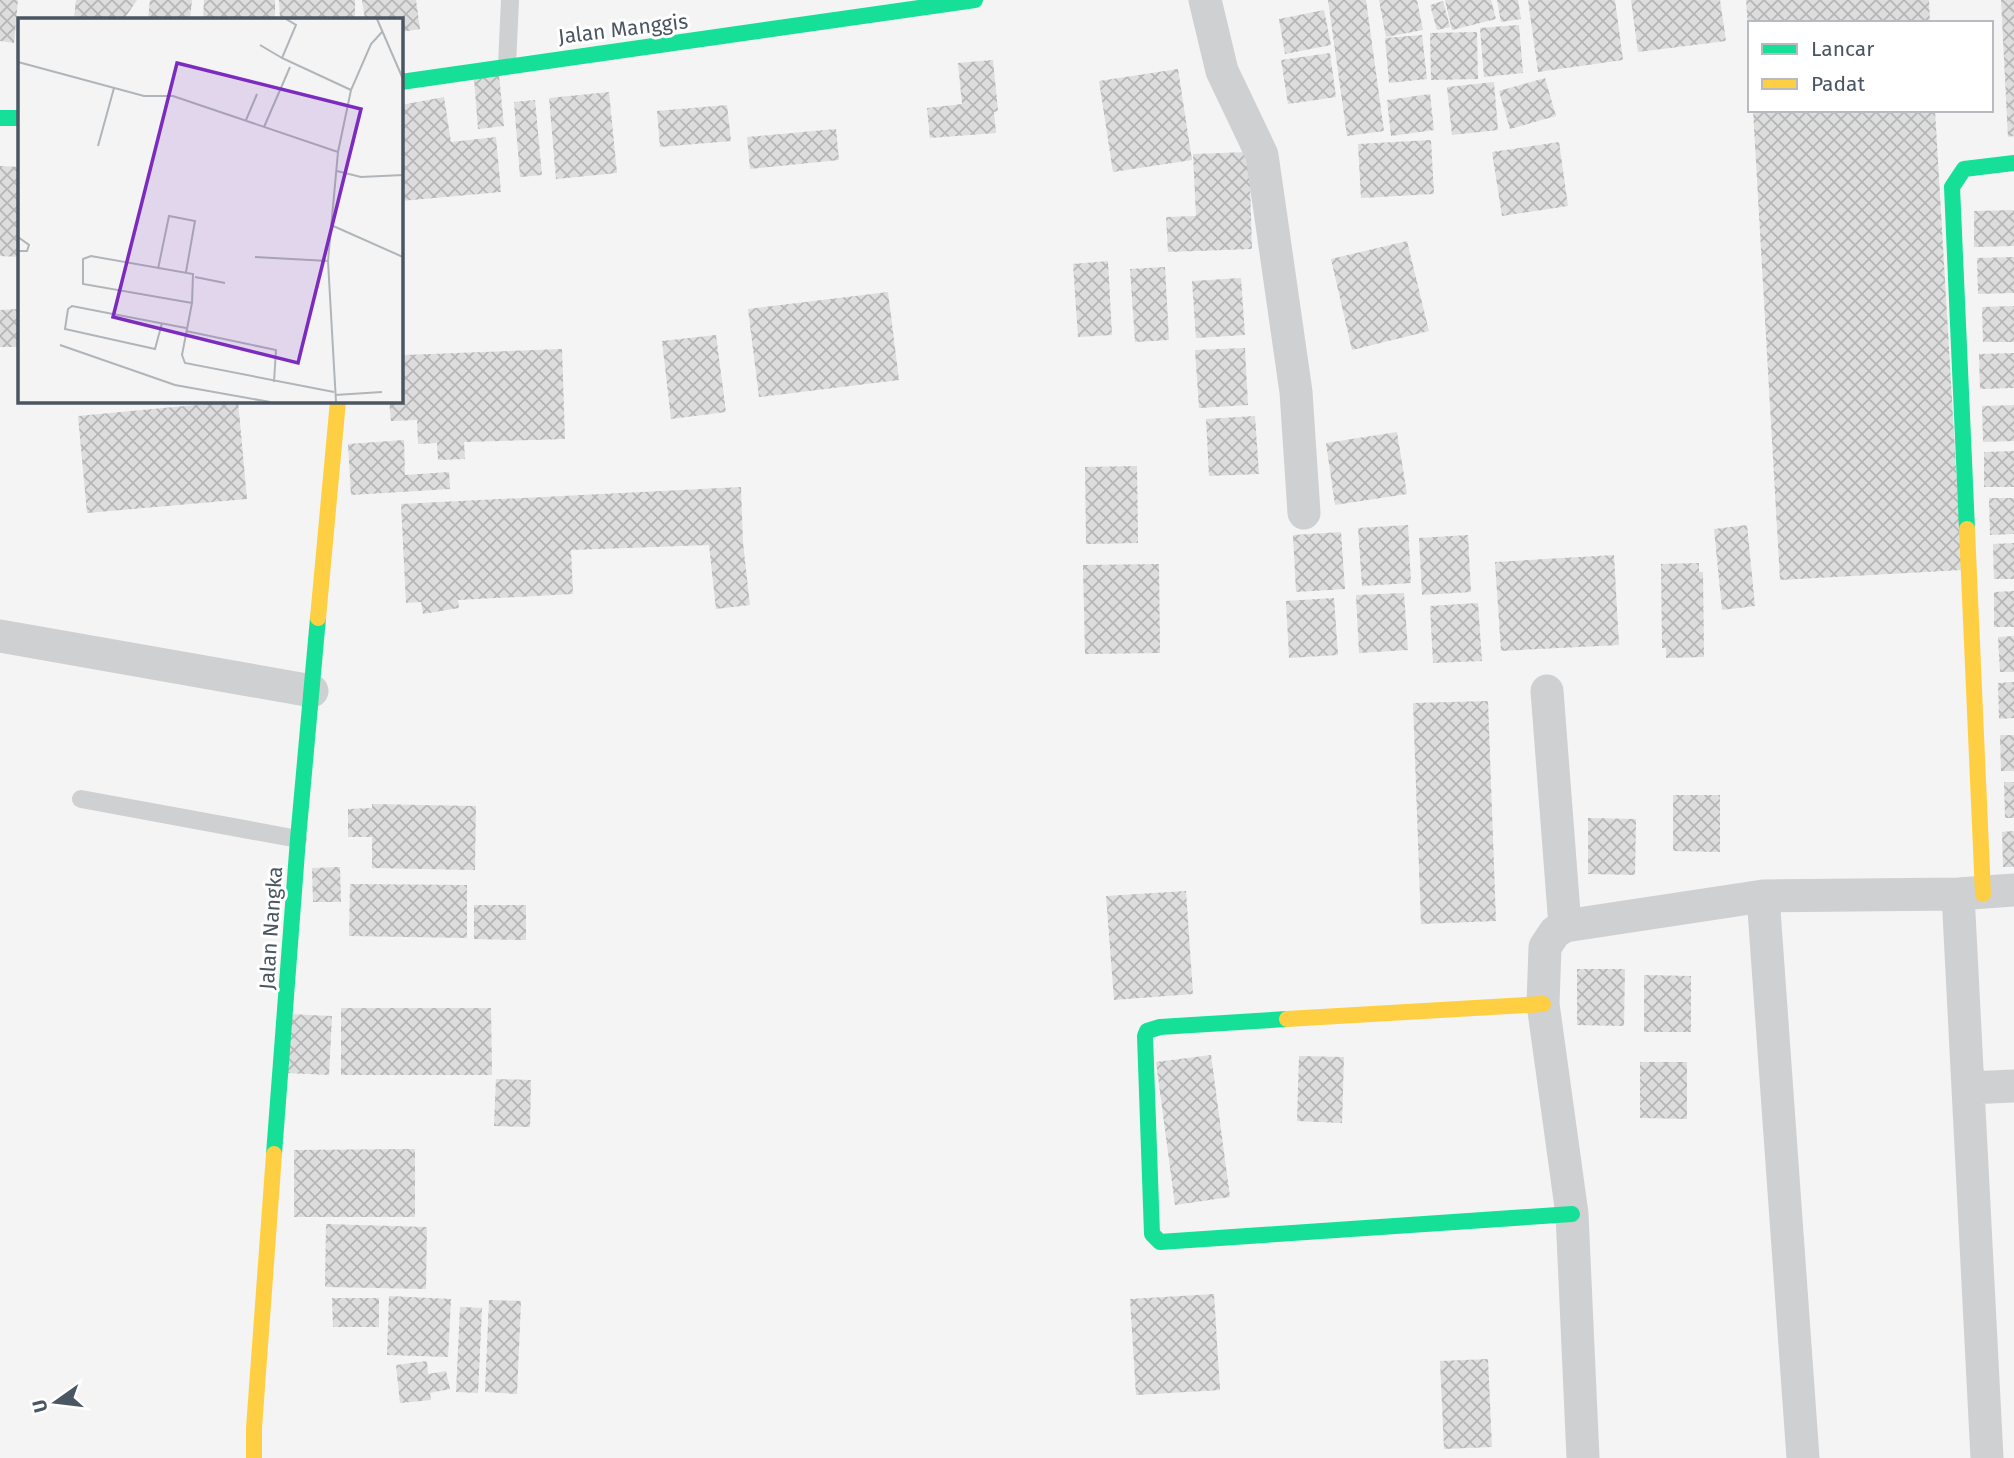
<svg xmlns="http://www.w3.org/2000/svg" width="2014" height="1458" font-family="'Fira Sans',sans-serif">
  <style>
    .building { fill: url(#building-cross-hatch) }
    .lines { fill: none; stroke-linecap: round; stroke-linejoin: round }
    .lane { stroke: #ced0d2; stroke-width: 18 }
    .street { stroke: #ced0d2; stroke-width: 33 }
    .fast { stroke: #16e098; stroke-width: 16 }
    .slow { stroke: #ffcf43; stroke-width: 16 }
    .labels { text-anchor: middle; stroke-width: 6; stroke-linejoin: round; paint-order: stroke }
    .street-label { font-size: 21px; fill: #4a5661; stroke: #fff }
    .inset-road { fill: none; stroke: #b0b5b9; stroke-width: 2 }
    .view { fill: #7b2cbf; fill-opacity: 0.15; stroke: #7b2cbf; stroke-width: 3.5 }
    .inset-edge { fill: none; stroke: #4a5661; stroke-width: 3.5 }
  </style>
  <defs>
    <pattern id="building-cross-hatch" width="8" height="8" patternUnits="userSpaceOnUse" patternTransform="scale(1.75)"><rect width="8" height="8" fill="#ddddde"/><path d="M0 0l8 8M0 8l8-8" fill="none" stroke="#b5b6b7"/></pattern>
  </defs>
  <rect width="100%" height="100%" fill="#f4f4f4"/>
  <!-- building -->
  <path class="building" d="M 0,0 L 18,0 L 14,43 L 0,41 Z
    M 76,0 L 137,0 L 124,19 L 74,19 Z
    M 150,0 L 192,0 L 190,19 L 148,19 Z
    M 204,0 L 275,0 L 275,19 L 203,19 Z
    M 279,0 L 355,0 L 355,19 L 280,19 Z
    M 362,0 L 416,0 L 420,29 L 401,32 L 401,19 L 365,19 Z
    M 1328,0 L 1366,0 L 1384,131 L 1347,136 Z
    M 1379,0 L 1417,0 L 1423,30 L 1386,37 Z
    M 1445,0 L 1491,0 L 1496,19 L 1452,30 Z
    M 1497,0 L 1518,0 L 1521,19 L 1501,22 Z
    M 1528,0 L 1615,0 L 1623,60 L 1538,72 Z
    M 1631,0 L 1720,0 L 1726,41 L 1638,52 Z
    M 1746,0 L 1929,0 L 1930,23 L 1750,23 L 1750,28 L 1748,28 Z
    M 2001,0 L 2014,0 L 2014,136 L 2008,137 Z
    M 1443,1 L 1450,27 L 1437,30 L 1430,5 Z
    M 1324,10 L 1331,45 L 1285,54 L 1279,19 Z
    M 1519,25 L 1523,73 L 1484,77 L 1480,28 Z
    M 1477,32 L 1478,79 L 1431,80 L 1430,33 Z
    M 1422,35 L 1427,79 L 1389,83 L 1385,38 Z
    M 1330,53 L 1336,97 L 1288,104 L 1281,60 Z
    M 993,60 L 998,111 L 994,112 L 996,133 L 930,138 L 927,108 L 962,104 L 958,63 Z
    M 1178,69 L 1192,160 L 1113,172 L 1099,81 Z
    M 499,75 L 504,126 L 478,129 L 474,78 Z
    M 1545,78 L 1556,116 L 1510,129 L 1499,91 Z
    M 1494,82 L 1498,130 L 1452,135 L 1447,87 Z
    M 609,92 L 617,173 L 556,179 L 549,98 Z
    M 1430,94 L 1434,130 L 1391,136 L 1387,100 Z
    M 444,97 L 451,142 L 496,137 L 501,192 L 401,201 L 401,105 Z
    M 535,100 L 542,175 L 520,177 L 514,102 Z
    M 727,105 L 731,141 L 660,147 L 657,111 Z
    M 1753,110 L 1935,110 L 1962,570 L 1780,580 Z
    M 836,129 L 839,160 L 750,169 L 747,137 Z
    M 1431,140 L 1434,194 L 1361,198 L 1358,144 Z
    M 1559,142 L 1568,206 L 1502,216 L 1492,152 Z
    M 1249,152 L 1252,249 L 1168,252 L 1166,217 L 1196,216 L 1193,154 Z
    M 0,166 L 19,167 L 19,257 L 0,256 Z
    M 2014,210 L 2014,246 L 1974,247 L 1974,211 Z
    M 1407,241 L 1429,331 L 1352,350 L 1331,259 Z
    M 2014,257 L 2014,293 L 1978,294 L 1977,258 Z
    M 1108,261 L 1112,335 L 1078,337 L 1073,264 Z
    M 1165,267 L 1169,340 L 1135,342 L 1130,269 Z
    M 1241,278 L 1245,335 L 1196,338 L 1192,281 Z
    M 888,292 L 899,380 L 759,397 L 748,309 Z
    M 2014,306 L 2014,342 L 1983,342 L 1982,307 Z
    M 19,309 L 19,347 L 0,347 L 0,310 Z
    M 716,335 L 726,412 L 671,419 L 662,341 Z
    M 1245,348 L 1248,405 L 1199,408 L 1195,350 Z
    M 562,349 L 565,439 L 464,442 L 465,459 L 438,460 L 437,443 L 418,444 L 417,420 L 391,421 L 389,401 L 401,401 L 401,381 L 404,381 L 404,355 Z
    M 2014,353 L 2014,388 L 1980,389 L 1979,354 Z
    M 238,401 L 247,499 L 87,513 L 78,416 Z
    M 2014,405 L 2014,441 L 1983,442 L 1982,406 Z
    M 1255,416 L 1259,474 L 1209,476 L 1206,419 Z
    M 1397,432 L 1407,494 L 1335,505 L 1326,443 Z
    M 404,440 L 405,475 L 449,472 L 450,489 L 351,495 L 348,444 Z
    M 2014,451 L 2014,487 L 1984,487 L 1984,452 Z
    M 1137,466 L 1138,543 L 1086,544 L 1085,467 Z
    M 741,487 L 743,543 L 750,605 L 716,609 L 709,545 L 571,550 L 573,594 L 458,600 L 459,608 L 423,614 L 421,602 L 406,603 L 401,504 Z
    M 1989,498 L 2014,498 L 2014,534 L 1990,535 Z
    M 1408,525 L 1411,583 L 1362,586 L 1358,528 Z
    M 1747,525 L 1755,606 L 1722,610 L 1714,529 Z
    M 1341,532 L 1345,589 L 1296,592 L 1293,535 Z
    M 1468,535 L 1471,592 L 1422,595 L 1419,538 Z
    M 2014,543 L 2014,579 L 1994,579 L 1993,544 Z
    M 1614,555 L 1619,645 L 1501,651 L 1495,562 Z
    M 1699,563 L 1699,572 L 1703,572 L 1704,657 L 1666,658 L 1666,648 L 1662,648 L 1661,564 Z
    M 1159,564 L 1160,653 L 1085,654 L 1083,565 Z
    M 2014,591 L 2014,627 L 1994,627 L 1994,592 Z
    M 1404,593 L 1408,650 L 1359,653 L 1356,595 Z
    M 1334,598 L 1338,655 L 1289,658 L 1286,601 Z
    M 1478,603 L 1482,661 L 1433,663 L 1430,606 Z
    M 2014,636 L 2014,672 L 2000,672 L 1998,637 Z
    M 2014,682 L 2014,718 L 1999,719 L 1998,683 Z
    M 1488,701 L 1496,921 L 1421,924 L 1413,703 Z
    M 2000,735 L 2014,735 L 2014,771 L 2001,771 Z
    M 2004,782 L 2014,782 L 2014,818 L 2005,818 Z
    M 1673,795 L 1720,795 L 1720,852 L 1673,851 Z
    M 372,804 L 476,806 L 475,870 L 372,868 L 372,837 L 348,837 L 348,809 L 372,808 Z
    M 1588,818 L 1636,819 L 1635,875 L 1588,874 Z
    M 2014,831 L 2014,867 L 2003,867 L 2002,832 Z
    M 340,867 L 341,902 L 313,902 L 312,868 Z
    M 350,884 L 467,885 L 467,938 L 349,936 Z
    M 1186,891 L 1193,994 L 1114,1000 L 1106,896 Z
    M 474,905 L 526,905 L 526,940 L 474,939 Z
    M 1577,969 L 1625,969 L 1624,1026 L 1577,1025 Z
    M 1644,975 L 1691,976 L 1691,1032 L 1644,1032 Z
    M 341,1008 L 491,1008 L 492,1075 L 341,1075 Z
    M 289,1014 L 332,1016 L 329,1075 L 286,1073 Z
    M 1211,1055 L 1230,1197 L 1175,1205 L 1156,1062 Z
    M 1299,1056 L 1344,1057 L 1342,1123 L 1297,1121 Z
    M 1640,1062 L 1687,1062 L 1687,1119 L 1640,1118 Z
    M 496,1079 L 531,1080 L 530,1127 L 494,1126 Z
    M 415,1149 L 415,1217 L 294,1217 L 294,1150 Z
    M 326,1224 L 427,1227 L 426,1289 L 325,1287 Z
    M 1214,1294 L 1220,1390 L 1136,1395 L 1130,1299 Z
    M 389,1296 L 451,1299 L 448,1357 L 387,1355 Z
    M 332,1298 L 379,1298 L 379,1327 L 333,1327 Z
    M 489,1300 L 521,1301 L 517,1394 L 485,1392 Z
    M 460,1307 L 482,1308 L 478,1393 L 456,1392 Z
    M 1488,1359 L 1492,1447 L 1444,1449 L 1440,1361 Z
    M 427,1361 L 428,1374 L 446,1371 L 450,1389 L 430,1393 L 431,1400 L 400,1403 L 396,1365 Z"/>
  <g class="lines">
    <!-- lane -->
    <path class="lane" d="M 507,65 L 510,0
      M 81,799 L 298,839"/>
    <!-- street -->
    <path class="street" d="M 1205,0 L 1222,71 L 1262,155 L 1296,392 L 1304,513
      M 0,636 L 312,691
      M 1547,691 L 1565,926
      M 1958,894 L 1987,1458
      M 1763,896 L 1803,1458
      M 1968,1088 L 2014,1086
      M 1583,1458 L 1572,1214 L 1543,1004 L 1545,947 L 1555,932 L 1565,926 L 1763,896 L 1958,894 L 2014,890"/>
    <!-- fast -->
    <path class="fast" d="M 401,82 L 975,0
      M 0,118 L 19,118
      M 1967,529 L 1952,187 L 1964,169 L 2014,163
      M 1287,1019 L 1160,1027 L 1147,1031 L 1145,1036 L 1152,1234 L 1160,1242 L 1572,1214
      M 274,1154 L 298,839 L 318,618"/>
    <!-- slow -->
    <path class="slow" d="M 1967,529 L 1983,894
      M 318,618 L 338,401
      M 1287,1019 L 1543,1004
      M 254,1458 L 254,1428 L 274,1154"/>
  </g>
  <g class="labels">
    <!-- street labels -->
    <g class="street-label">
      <text transform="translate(623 29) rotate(-7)" y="7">Jalan Manggis</text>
      <text transform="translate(271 928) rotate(-86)" y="7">Jalan Nangka</text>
    </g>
  </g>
  <!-- overview -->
  <g transform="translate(18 18)">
    <rect width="385" height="385" fill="#f4f4f4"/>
    <path class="inset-road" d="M 268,1 L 278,7 L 264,40 L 333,72M 359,1 L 385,61M 242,27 L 264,40M 0,44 L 126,78 L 155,78 L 320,134M 228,102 L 239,76M 246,109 L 272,49M 80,128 L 96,70M 319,153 L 343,159 L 385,157M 313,207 L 385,239M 0,219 L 11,227 L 9,233 L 0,233M 237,239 L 310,243M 140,251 L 151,198 L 177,203 L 168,254M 177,259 L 207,265M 174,285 L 65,266 L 65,241 L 73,238 L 175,256 L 174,285 L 164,337 L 167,345 L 316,374M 144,305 L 137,331 L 47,311 L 50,291 L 54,288 L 100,297 L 168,310M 168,313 L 258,332 L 256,364M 42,327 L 157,367 L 252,384M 317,377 L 364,374M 318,384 L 310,243 L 320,134 L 333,72 L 353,26 L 364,14"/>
    <path class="view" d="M 159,45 L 343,91 L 280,345 L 95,299 Z"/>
    <rect width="385" height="385" class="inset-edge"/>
  </g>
  <!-- legend -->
  <rect x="1748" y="21" width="245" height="91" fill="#ffffff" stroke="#b7bbc0" stroke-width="2"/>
  <rect x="1762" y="44" width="35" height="10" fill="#16e098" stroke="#b7bbc0" stroke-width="2"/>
  <text x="1811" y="56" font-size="21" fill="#4a5661">Lancar</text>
  <rect x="1762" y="79" width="35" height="10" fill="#ffcf43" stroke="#b7bbc0" stroke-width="2"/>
  <text x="1811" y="91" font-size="21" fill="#4a5661">Padat</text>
  <!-- north arrow -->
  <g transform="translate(56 1402) rotate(256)" stroke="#ffffff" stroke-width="5" paint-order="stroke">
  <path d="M0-5L12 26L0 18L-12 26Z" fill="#4a5661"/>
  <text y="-10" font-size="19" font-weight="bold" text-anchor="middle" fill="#4a5661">U</text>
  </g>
</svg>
